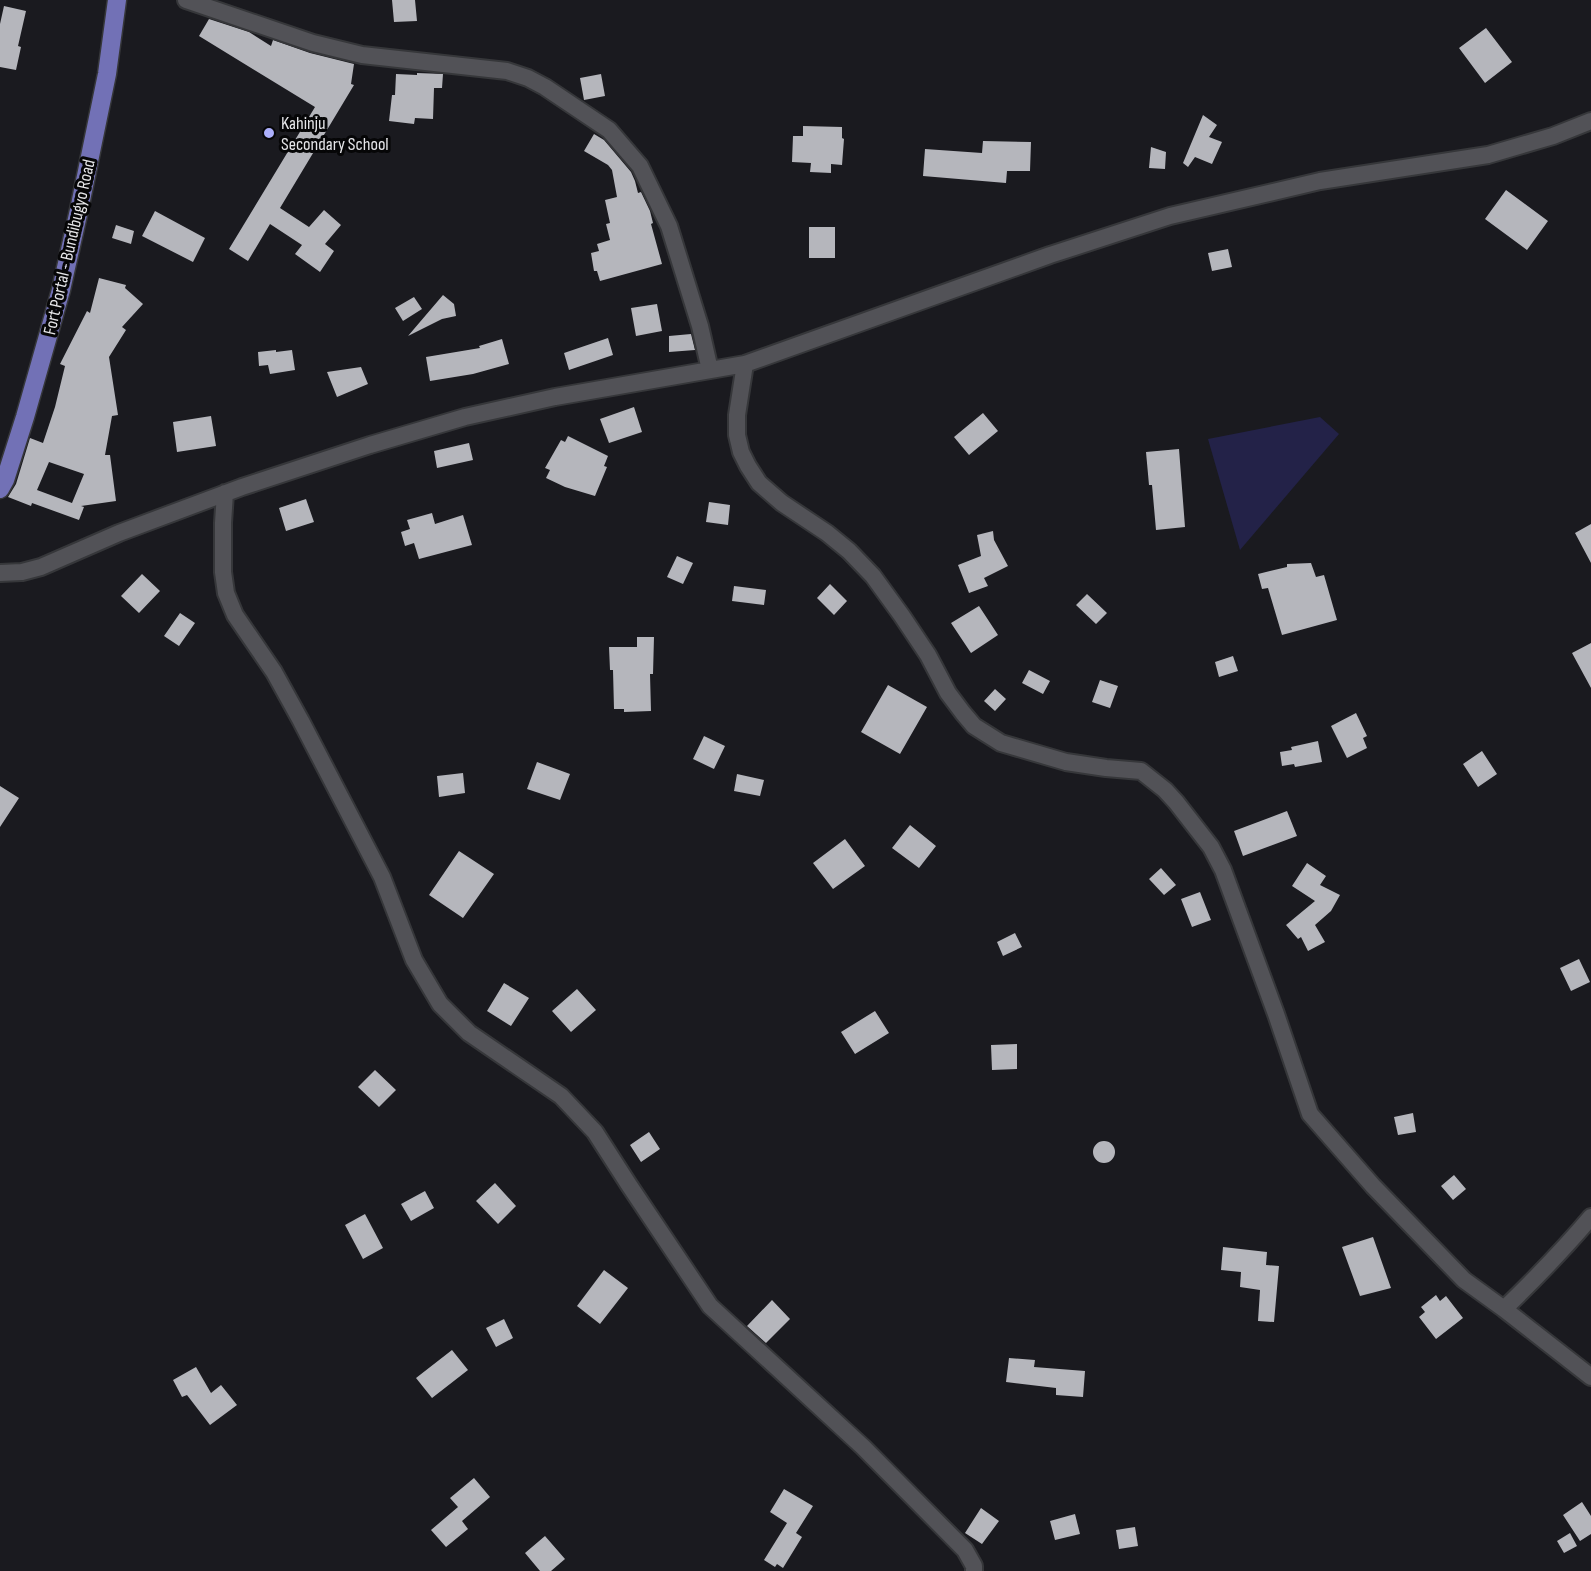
<svg xmlns="http://www.w3.org/2000/svg" width="1591" height="1571" font-family="'Sofia Sans Condensed',sans-serif">
  <style>
    .green { fill: #232248 }
    .building { fill: #b5b6bc; fill-rule: evenodd }
    .lines { fill: none; stroke-linecap: round; stroke-linejoin: round }
    .minor-casing { stroke: #36373a; stroke-width: 20 }
    .primary-casing { stroke: #36373a; stroke-width: 21 }
    .minor { stroke: #525257; stroke-width: 16 }
    .primary { stroke: #7271b6; stroke-width: 18 }
    .poi-dot { fill: #acaffb; stroke: #060607; stroke-width: 2 }
    .labels { text-anchor: middle; stroke-width: 6; stroke-linejoin: round; paint-order: stroke }
    .poi-label { font-size: 18px; fill: #e6e6e9; stroke: #060607; text-anchor: start }
    .street-label { font-size: 18px; fill: #e6e6e9; stroke: #060607 }
  </style>
  <rect width="100%" height="100%" fill="#1a1a1f"/>
  <!-- green -->
  <path class="green" d="M 1320,417 L 1339,434 L 1240,550 L 1208,439 Z"/>
  <!-- building -->
  <path class="building" d="M 392,0 L 415,0 L 417,21 L 394,22 Z
    M 4,6 L 26,11 L 18,46 L 21,47 L 16,70 L 0,67 L 0,24 Z
    M 209,19 L 249,32 L 271,46 L 273,40 L 310,53 L 354,64 L 351,84 L 354,85 L 280,208 L 309,227 L 324,210 L 341,225 L 325,244 L 334,251 L 320,272 L 295,254 L 302,245 L 270,224 L 248,261 L 229,249 L 315,107 L 199,36 Z
    M 1486,28 L 1512,62 L 1485,83 L 1459,48 Z
    M 417,73 L 443,74 L 442,88 L 434,88 L 433,119 L 415,118 L 414,124 L 389,121 L 392,95 L 395,95 L 396,74 L 417,75 Z
    M 601,74 L 605,96 L 584,100 L 580,78 Z
    M 1203,115 L 1217,125 L 1209,137 L 1222,142 L 1212,164 L 1195,157 L 1188,167 L 1183,163 Z
    M 803,126 L 842,127 L 842,138 L 844,139 L 842,165 L 831,164 L 831,173 L 810,172 L 811,163 L 792,162 L 793,136 L 803,136 Z
    M 594,134 L 604,140 L 631,172 L 635,181 L 638,193 L 641,192 L 650,211 L 653,223 L 651,224 L 662,264 L 600,281 L 597,271 L 594,271 L 591,253 L 599,251 L 597,244 L 610,240 L 606,224 L 610,223 L 605,200 L 617,197 L 612,170 L 608,165 L 584,151 Z
    M 983,141 L 1031,142 L 1030,171 L 1007,171 L 1006,183 L 923,176 L 925,149 L 982,153 Z
    M 1151,147 L 1166,152 L 1165,169 L 1149,168 Z
    M 1506,190 L 1548,221 L 1527,250 L 1485,219 Z
    M 155,211 L 205,238 L 193,262 L 142,236 Z
    M 116,225 L 134,231 L 131,244 L 112,238 Z
    M 809,227 L 835,227 L 835,258 L 809,258 Z
    M 1228,249 L 1232,267 L 1212,271 L 1208,253 Z
    M 99,278 L 126,285 L 125,288 L 143,304 L 122,327 L 126,330 L 109,357 L 118,415 L 112,416 L 105,455 L 110,455 L 116,501 L 81,506 L 84,507 L 79,520 L 32,503 L 31,506 L 8,497 L 16,484 L 30,438 L 43,443 L 55,407 L 65,366 L 60,364 L 87,311 L 90,313 ZM 49,462 L 84,474 L 72,503 L 37,490 Z
    M 443,295 L 454,304 L 456,316 L 442,319 L 408,336 Z
    M 414,297 L 422,309 L 403,321 L 395,308 Z
    M 657,304 L 662,331 L 636,336 L 631,308 Z
    M 691,334 L 695,350 L 669,352 L 669,336 Z
    M 608,338 L 613,355 L 569,370 L 564,353 Z
    M 502,339 L 509,364 L 473,374 L 430,381 L 426,357 L 480,348 L 479,346 Z
    M 276,350 L 276,352 L 292,350 L 295,370 L 270,374 L 268,365 L 259,366 L 258,352 Z
    M 361,367 L 368,384 L 337,397 L 327,372 Z
    M 634,407 L 642,432 L 609,443 L 600,419 Z
    M 983,413 L 998,431 L 969,455 L 954,437 Z
    M 211,416 L 216,446 L 177,452 L 173,422 Z
    M 568,436 L 608,456 L 604,466 L 607,467 L 595,496 L 565,487 L 546,478 L 550,470 L 545,468 L 561,440 L 565,442 Z
    M 469,443 L 473,460 L 437,468 L 434,451 Z
    M 1179,449 L 1185,527 L 1156,530 L 1152,485 L 1149,485 L 1146,452 Z
    M 306,499 L 314,522 L 286,531 L 279,508 Z
    M 709,502 L 730,505 L 728,525 L 706,522 Z
    M 432,513 L 435,524 L 463,515 L 472,545 L 419,559 L 414,543 L 405,546 L 401,532 L 410,529 L 407,520 Z
    M 1591,524 L 1591,563 L 1575,533 Z
    M 993,531 L 994,540 L 1008,566 L 984,578 L 988,586 L 969,593 L 958,565 L 981,556 L 977,535 Z
    M 677,556 L 693,563 L 683,584 L 667,577 Z
    M 1311,563 L 1316,577 L 1324,575 L 1337,620 L 1282,635 L 1268,588 L 1262,589 L 1258,574 L 1287,567 L 1287,564 Z
    M 142,574 L 160,591 L 139,613 L 121,596 Z
    M 830,584 L 847,601 L 834,615 L 817,598 Z
    M 734,586 L 766,590 L 764,605 L 732,601 Z
    M 1087,594 L 1107,613 L 1096,624 L 1076,605 Z
    M 979,606 L 998,635 L 971,653 L 951,623 Z
    M 180,613 L 195,623 L 179,646 L 164,636 Z
    M 637,637 L 654,637 L 653,674 L 650,674 L 651,711 L 624,712 L 624,709 L 614,709 L 613,670 L 610,670 L 609,647 L 637,647 Z
    M 1591,643 L 1591,688 L 1572,653 Z
    M 1233,656 L 1238,671 L 1219,677 L 1215,662 Z
    M 1029,670 L 1050,681 L 1043,694 L 1022,683 Z
    M 1100,680 L 1118,686 L 1110,708 L 1092,702 Z
    M 888,685 L 927,707 L 900,754 L 861,732 Z
    M 995,689 L 1006,699 L 995,711 L 984,701 Z
    M 1356,713 L 1367,736 L 1363,738 L 1367,748 L 1347,758 L 1331,726 Z
    M 704,736 L 725,746 L 714,769 L 693,759 Z
    M 1318,741 L 1322,762 L 1295,767 L 1294,764 L 1282,766 L 1280,752 L 1292,750 L 1291,747 Z
    M 1482,751 L 1497,774 L 1478,787 L 1463,764 Z
    M 537,762 L 570,774 L 560,800 L 527,789 Z
    M 463,773 L 465,793 L 439,797 L 437,776 Z
    M 737,774 L 764,780 L 760,796 L 734,791 Z
    M 0,786 L 19,798 L 0,827 Z
    M 1287,811 L 1297,836 L 1243,856 L 1234,831 Z
    M 910,825 L 936,846 L 919,868 L 892,848 Z
    M 845,839 L 865,866 L 833,889 L 813,863 Z
    M 459,851 L 494,874 L 463,918 L 429,895 Z
    M 1307,863 L 1326,876 L 1320,885 L 1340,895 L 1331,911 L 1315,925 L 1325,942 L 1308,951 L 1301,937 L 1298,939 L 1286,925 L 1315,901 L 1292,886 Z
    M 1161,868 L 1176,885 L 1164,895 L 1149,879 Z
    M 1200,892 L 1211,920 L 1192,927 L 1181,899 Z
    M 1015,933 L 1022,947 L 1003,956 L 997,942 Z
    M 1579,959 L 1590,982 L 1571,991 L 1560,968 Z
    M 504,983 L 529,998 L 511,1026 L 487,1011 Z
    M 577,989 L 596,1010 L 571,1032 L 552,1011 Z
    M 875,1011 L 889,1033 L 855,1054 L 841,1032 Z
    M 1017,1044 L 1017,1069 L 992,1070 L 991,1045 Z
    M 375,1070 L 396,1090 L 379,1107 L 358,1087 Z
    M 1413,1113 L 1416,1132 L 1398,1135 L 1394,1117 Z
    M 649,1132 L 660,1149 L 641,1162 L 630,1145 Z
    M1093 1152a11 11 0 1 1 22 0a11 11 0 1 1-22 0Z
    M 1454,1175 L 1466,1189 L 1453,1200 L 1441,1186 Z
    M 495,1183 L 516,1206 L 498,1224 L 476,1201 Z
    M 425,1191 L 434,1208 L 411,1221 L 401,1204 Z
    M 365,1214 L 383,1248 L 363,1259 L 345,1225 Z
    M 1373,1237 L 1391,1288 L 1360,1296 L 1342,1247 Z
    M 1223,1247 L 1267,1252 L 1266,1265 L 1279,1266 L 1274,1322 L 1258,1321 L 1260,1290 L 1240,1287 L 1241,1272 L 1221,1270 Z
    M 604,1270 L 628,1288 L 600,1324 L 577,1306 Z
    M 1436,1295 L 1440,1301 L 1446,1296 L 1463,1318 L 1436,1339 L 1419,1317 L 1425,1312 L 1421,1307 Z
    M 772,1300 L 790,1319 L 766,1343 L 747,1326 Z
    M 504,1319 L 513,1338 L 496,1347 L 486,1328 Z
    M 452,1350 L 468,1370 L 432,1398 L 416,1378 Z
    M 1009,1358 L 1035,1360 L 1034,1367 L 1085,1371 L 1083,1397 L 1056,1395 L 1056,1388 L 1006,1382 Z
    M 196,1367 L 211,1393 L 221,1385 L 237,1405 L 210,1425 L 187,1395 L 182,1397 L 173,1380 Z
    M 474,1478 L 490,1497 L 462,1521 L 468,1529 L 446,1547 L 431,1530 L 458,1507 L 450,1498 Z
    M 784,1489 L 813,1506 L 796,1533 L 802,1537 L 783,1568 L 777,1564 L 775,1567 L 764,1560 L 787,1523 L 770,1512 Z
    M 1582,1502 L 1591,1516 L 1591,1534 L 1580,1541 L 1563,1515 Z
    M 981,1508 L 999,1521 L 982,1544 L 965,1533 Z
    M 1075,1514 L 1080,1534 L 1055,1540 L 1050,1521 Z
    M 1135,1527 L 1138,1546 L 1119,1549 L 1116,1530 Z
    M 1570,1533 L 1577,1546 L 1564,1553 L 1557,1541 Z
    M 545,1536 L 565,1559 L 551,1571 L 540,1571 L 525,1553 Z"/>
  <g class="lines">
    <!-- minor casing -->
    <g class="minor-casing">
      <path id="minor" d="M 186,0 L 313,43 L 362,55 L 507,71 L 528,78 L 545,87 L 609,130 L 640,166 L 669,226 L 700,326 L 710,370
        M 745,364 L 737,415 L 737,435 L 741,452 L 748,466 L 759,483 L 782,503 L 827,533 L 849,551 L 873,576 L 902,616 L 928,655 L 948,693 L 963,713 L 974,726 L 1001,743 L 1066,762 L 1106,768 L 1141,771 L 1165,790 L 1176,802 L 1211,847 L 1223,870 L 1276,1014 L 1310,1114 L 1373,1186 L 1464,1280 L 1504,1309 C 1535,1279 1564,1249 1591,1217
        M 225,493 L 223,523 L 223,572 L 226,593 L 235,615 L 274,672 L 301,721 L 382,877 L 414,960 L 440,1004 L 469,1033 L 561,1096 L 595,1132 L 629,1185 L 710,1306 L 863,1447 L 965,1550 L 974,1566 L 974,1571
        M 0,573 L 22,572 L 41,567 L 119,533 L 242,487 L 370,445 L 465,417 L 555,397 L 745,364 L 1050,255 L 1170,216 L 1320,181 L 1488,155 L 1553,136 L 1591,121
        M 1504,1309 L 1591,1377"/>
    </g>
    <!-- primary casing -->
    <g class="primary-casing">
      <path id="primary" d="M 0,489 L 5,480 L 25,417 L 61,290 L 79,210 L 107,74 L 117,0"/>
    </g>
    <!-- minor -->
    <use href="#minor" class="minor"/>
    <!-- primary -->
    <use href="#primary" class="primary"/>
  </g>
  <!-- markers -->
  <circle class="poi-dot" cx="269" cy="133" r="6"/>
  <g class="labels">
    <!-- poi labels -->
    <g class="poi-label">
      <text x="281" y="129">Kahinju<tspan x="281" dy="21">Secondary School</tspan></text>
    </g>
    <!-- street labels -->
    <g class="street-label">
      <text transform="translate(69 247) rotate(-77)" y="6">Fort Portal - Bundibugyo Road</text>
    </g>
  </g>
</svg>
